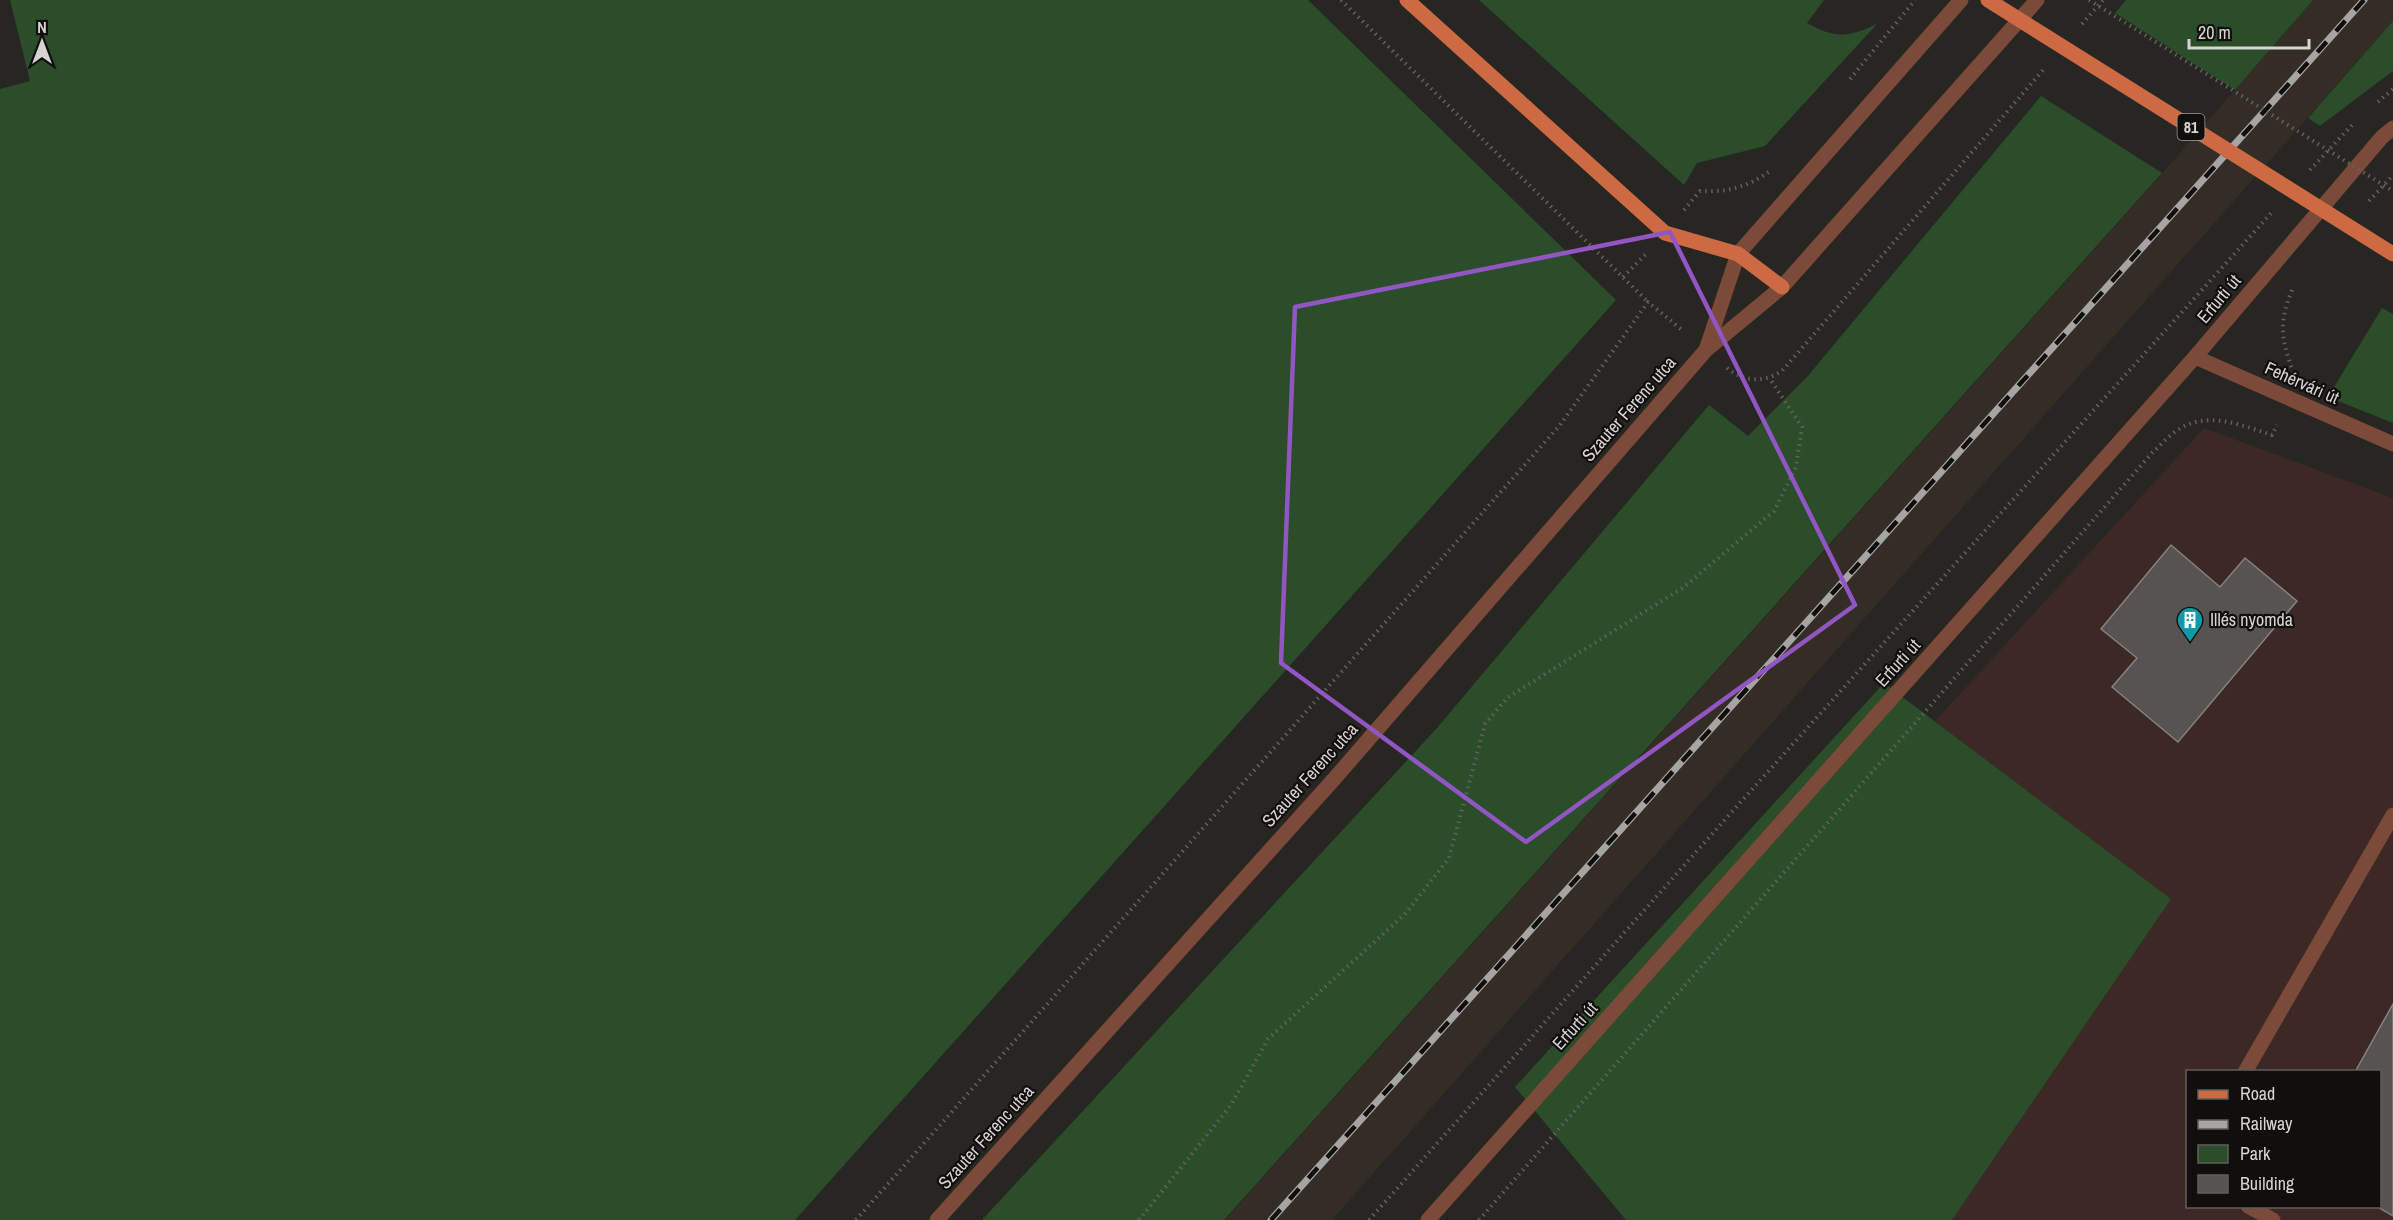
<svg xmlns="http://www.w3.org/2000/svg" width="2393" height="1220" font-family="'Archivo Narrow',sans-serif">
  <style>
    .industrial { fill: #3c2825; fill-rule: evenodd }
    .built { fill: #332d25 }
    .green { fill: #2b4d29 }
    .building { fill: #565350; stroke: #86827f; stroke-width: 1.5 }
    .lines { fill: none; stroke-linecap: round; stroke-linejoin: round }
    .path { stroke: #63615e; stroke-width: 4; stroke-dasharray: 1.5 4.5; stroke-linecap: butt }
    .service { stroke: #7b4a38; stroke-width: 15 }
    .minor { stroke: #7b4a38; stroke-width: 15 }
    .tertiary { stroke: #7b4a38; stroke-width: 15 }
    .primary { stroke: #cd6a44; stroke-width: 15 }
    .rail-casing { stroke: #a6a5a3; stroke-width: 7 }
    .rail { stroke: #100f0e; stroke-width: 4.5; stroke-dasharray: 14; stroke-linecap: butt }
    .path-bridge { stroke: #63615e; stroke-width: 4; stroke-dasharray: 1.5 4.5; stroke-linecap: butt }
    .primary-bridge { stroke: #cd6a44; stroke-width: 15 }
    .marked { fill: none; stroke: #9256c4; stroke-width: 4.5; stroke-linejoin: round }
    .labels { text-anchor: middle; stroke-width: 4.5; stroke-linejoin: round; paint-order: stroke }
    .shield { fill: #100f0e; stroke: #9b9a98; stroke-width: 1.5 }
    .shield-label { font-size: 16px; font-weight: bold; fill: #d6d5d3 }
    .street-label { font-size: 18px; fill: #d6d5d3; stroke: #100f0e }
    .poi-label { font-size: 18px; fill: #d6d5d3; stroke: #100f0e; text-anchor: start }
  </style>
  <rect width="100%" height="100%" fill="#282623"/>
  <!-- industrial -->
  <path class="industrial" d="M 2204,428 L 2393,498 L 2393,1220 L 1952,1220 L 2170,900 L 1935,721 ZM 2188,1072 L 2380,1072 L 2380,1206 L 2188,1206 Z"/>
  <!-- built -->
  <path class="built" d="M 2313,0 L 2393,0 L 2393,21 L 1332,1220 L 1225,1220 L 2153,184 Z"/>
  <!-- green -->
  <path class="green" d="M 10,0 L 1308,0 L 1616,300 L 795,1220 L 0,1220 L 0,89 L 30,81 Z
    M 1479,0 L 1824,0 L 1807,23 C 1835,39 1849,37 1877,24 L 1765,146 L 1697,163 L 1684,185 Z
    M 2126,0 L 2313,0 L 2235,90 L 2115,13 Z
    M 2393,21 L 2393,71 L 2320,126 L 2308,118 Z
    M 2041,96 L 2162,173 L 1224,1220 L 982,1220 L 1437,728 L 1709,405 L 1748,436 L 1807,377 Z
    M 2382,308 L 2393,314 L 2393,423 L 2328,397 Z
    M 1884,683 L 2171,899 L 1952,1220 L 1626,1220 L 1515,1087 Z"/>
  <!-- building -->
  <path class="building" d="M 2171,545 L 2220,587 L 2245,558 L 2297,601 L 2178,742 L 2112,687 L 2137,658 L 2101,629 Z
    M 2393,1004 L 2393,1216 L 2376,1206 L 2380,1206 L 2380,1072 L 2355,1072 Z"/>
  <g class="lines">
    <!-- path -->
    <path class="path" d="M 1341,0 L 1648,302
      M 2082,24 L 2103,0
      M 1850,79 L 1915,0
      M 2378,102 L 2393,89
      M 2310,170 L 2352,125
      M 2369,201 L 2393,175
      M 1684,210 L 1700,191 C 1726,193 1748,187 1770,171
      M 1623,277 L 1646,254
      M 2292,290 C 2279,322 2281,337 2292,369
      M 1727,368 C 1744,382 1763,383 1782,371 L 2044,69
      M 856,1220 L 1560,425 L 1648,302 L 1682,330
      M 1139,1220 L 1231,1105 L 1268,1039 L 1406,913 L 1449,858 L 1485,724 L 1507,698 L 1684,587 L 1774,511 L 1796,467 L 1802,427 L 1770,379
      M 1369,1220 L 1729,815 L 2273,211
      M 1479,1220 L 2152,453 C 2161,445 2170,434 2181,428 C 2209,411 2244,426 2272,435 L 2277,425"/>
    <!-- service -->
    <path class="service" d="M 2245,1072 L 2393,815
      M 2248,1206 L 2273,1220"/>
    <!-- minor -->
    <path class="minor" d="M 2195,357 L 2393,444
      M 1428,1220 L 2195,357 L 2382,137 L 2393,128"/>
    <!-- tertiary -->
    <path class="tertiary" d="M 1706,350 L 1738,254 L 1961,0
      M 937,1220 L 1335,778 L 1706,350 L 1782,287 L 2037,0"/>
    <!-- primary -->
    <path class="primary" d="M 1407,0 L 1665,233 L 1738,254 L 1782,287"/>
    <!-- rail casing -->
    <g class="rail-casing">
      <path id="rail" d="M 1271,1220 L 2364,0"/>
    </g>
    <!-- rail -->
    <use href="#rail" class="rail"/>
    <!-- path-bridge -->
    <path class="path-bridge" d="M 2089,0 L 2393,191"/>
    <!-- primary-bridge -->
    <path class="primary-bridge" d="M 1988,0 L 2393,254"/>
  </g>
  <!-- marked area -->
  <path class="marked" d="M 1670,232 L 1855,605 L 1526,842 L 1281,663 L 1295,307 Z"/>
  <!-- icons -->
  <defs>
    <g id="building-pin" transform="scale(1.35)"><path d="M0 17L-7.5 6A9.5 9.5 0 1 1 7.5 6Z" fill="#0f9aa8" stroke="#100f0e"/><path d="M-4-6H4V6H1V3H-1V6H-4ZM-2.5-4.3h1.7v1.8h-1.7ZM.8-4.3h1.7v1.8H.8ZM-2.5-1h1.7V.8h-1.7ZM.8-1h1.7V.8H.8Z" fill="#fff"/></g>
  </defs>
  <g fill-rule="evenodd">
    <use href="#building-pin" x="2190" y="620"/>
  </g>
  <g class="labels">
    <!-- shield labels -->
    <rect class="shield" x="2177.5" y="114" width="27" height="26" rx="4.5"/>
    <g class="shield-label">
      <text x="2191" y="133">81</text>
    </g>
    <!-- street labels -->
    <g class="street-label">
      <text transform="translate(2219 299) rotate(-50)" y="6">Erfurti út</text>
      <text transform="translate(2302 383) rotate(24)" y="6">Fehérvári út</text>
      <text transform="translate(1629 409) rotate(-49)" y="6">Szauter Ferenc utca</text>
      <text transform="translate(1898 663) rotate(-48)" y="6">Erfurti út</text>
      <text transform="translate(1310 775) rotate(-48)" y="6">Szauter Ferenc utca</text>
      <text transform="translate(1575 1026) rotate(-48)" y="6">Erfurti út</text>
      <text transform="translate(986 1137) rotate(-48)" y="6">Szauter Ferenc utca</text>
    </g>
    <!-- poi labels -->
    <g class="poi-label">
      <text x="2210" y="626">Illés nyomda</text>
    </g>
  </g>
  <!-- legend -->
  <rect x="2186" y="1070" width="195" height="138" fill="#100f0e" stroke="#5f5e5d" stroke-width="1.5"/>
  <rect x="2198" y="1090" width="30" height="9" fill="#cd6a44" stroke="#5f5e5d" stroke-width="1.5"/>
  <text x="2240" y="1100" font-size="18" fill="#d6d5d3">Road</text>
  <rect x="2198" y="1120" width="30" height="9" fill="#a6a5a3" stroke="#5f5e5d" stroke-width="1.5"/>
  <text x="2240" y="1130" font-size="18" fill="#d6d5d3">Railway</text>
  <rect x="2198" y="1145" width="30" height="18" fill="#2b4d29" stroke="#5f5e5d" stroke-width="1.5"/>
  <text x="2240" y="1160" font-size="18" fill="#d6d5d3">Park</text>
  <rect x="2198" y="1175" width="30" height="18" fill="#565350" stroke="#5f5e5d" stroke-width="1.5"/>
  <text x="2240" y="1190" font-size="18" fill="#d6d5d3">Building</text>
  <!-- north arrow -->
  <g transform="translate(42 42)" stroke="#100f0e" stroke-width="4.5" paint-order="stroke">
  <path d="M0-4.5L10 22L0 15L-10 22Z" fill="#d6d5d3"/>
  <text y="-9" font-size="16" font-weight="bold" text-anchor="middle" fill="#d6d5d3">N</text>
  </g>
  <!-- scale -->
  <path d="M2189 39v9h120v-9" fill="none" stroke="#d6d5d3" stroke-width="3"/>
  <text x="2198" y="39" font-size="18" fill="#d6d5d3" stroke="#100f0e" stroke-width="4.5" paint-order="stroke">20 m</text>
</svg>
